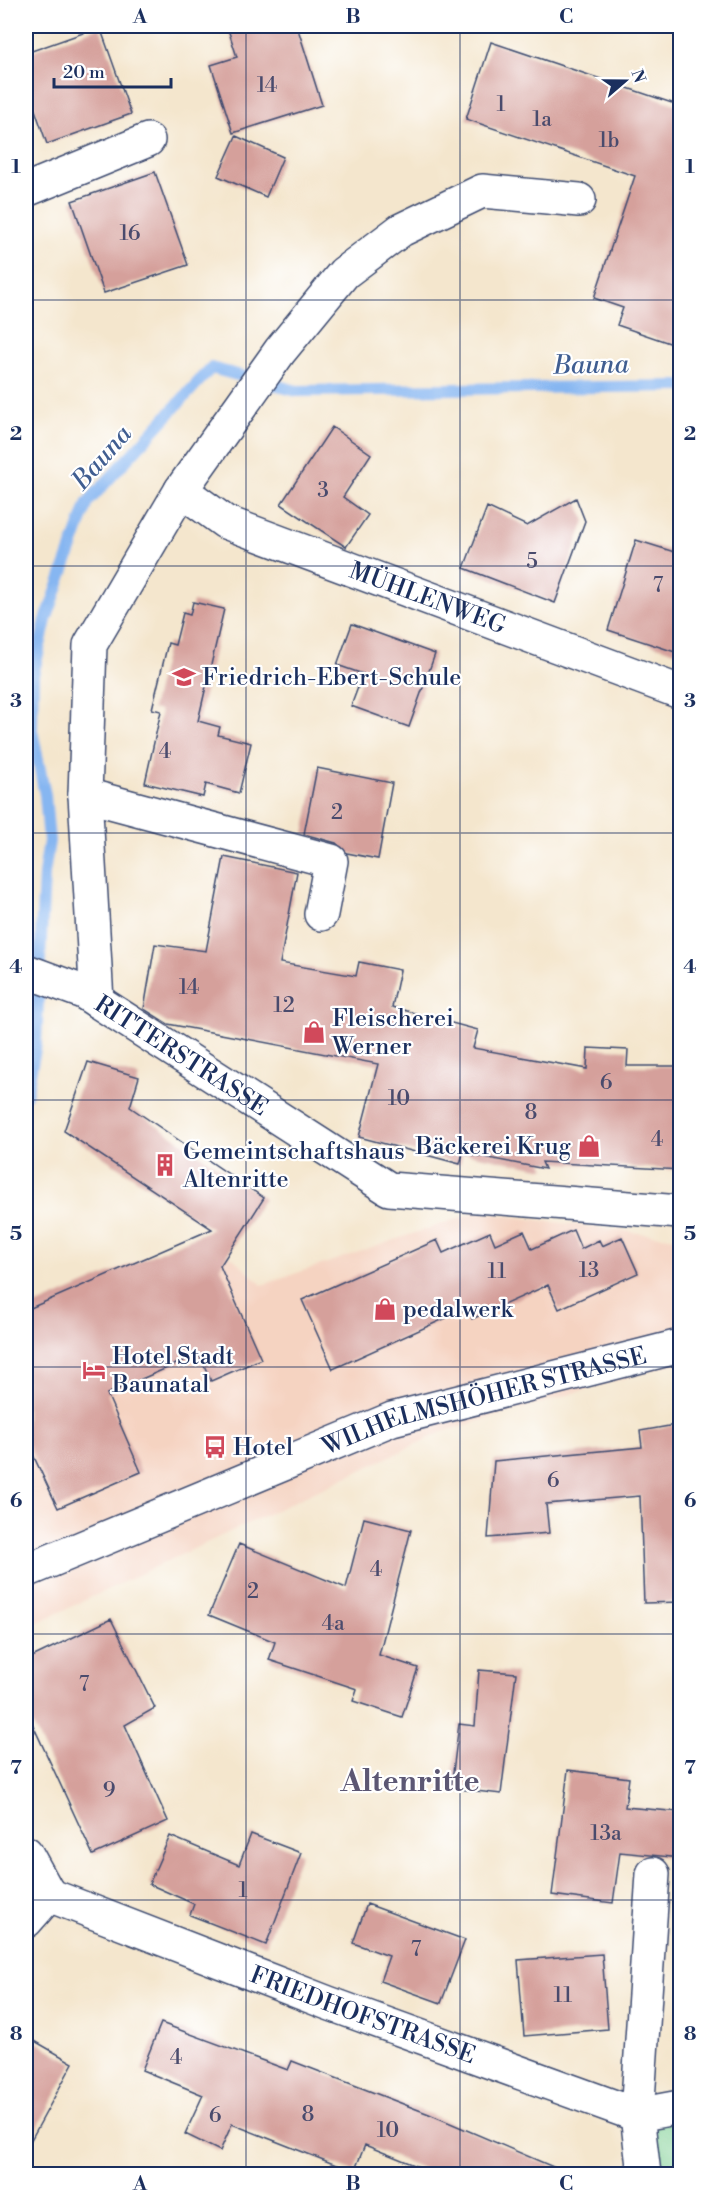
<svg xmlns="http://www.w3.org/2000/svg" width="706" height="2200" font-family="'Libre Bodoni',serif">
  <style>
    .built { fill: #f5d3c1 }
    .green { fill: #7bce91; stroke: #4b7e78; stroke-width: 1.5 }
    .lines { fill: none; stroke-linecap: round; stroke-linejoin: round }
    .stream { stroke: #86b6f1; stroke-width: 12 }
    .building { fill: #d5a09b }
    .minor-casing { stroke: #3c4a6f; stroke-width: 36 }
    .minor { stroke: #fff; stroke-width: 33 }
    .grid { fill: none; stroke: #1b2f5e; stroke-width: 1.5; stroke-opacity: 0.55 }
    .labels { text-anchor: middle; stroke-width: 4.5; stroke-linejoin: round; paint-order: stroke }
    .number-label { font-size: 21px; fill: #4a4b6d }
    .street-label { font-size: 24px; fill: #1b2f5e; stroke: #fff }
    .poi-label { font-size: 24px; fill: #1b2f5e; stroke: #fff; text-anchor: start }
    .water-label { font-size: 26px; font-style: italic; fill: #405e91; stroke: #fff }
    .district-label { font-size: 30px; font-weight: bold; fill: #5c5773; stroke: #fff }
    .neatline { fill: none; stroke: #1b2f5e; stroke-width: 2 }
    .grid-label { font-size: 20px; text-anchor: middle; font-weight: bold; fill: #1b2f5e }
  </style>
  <rect width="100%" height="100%" fill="#fff"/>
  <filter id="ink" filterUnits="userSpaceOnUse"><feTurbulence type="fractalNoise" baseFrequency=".0167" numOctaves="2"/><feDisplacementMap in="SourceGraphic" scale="12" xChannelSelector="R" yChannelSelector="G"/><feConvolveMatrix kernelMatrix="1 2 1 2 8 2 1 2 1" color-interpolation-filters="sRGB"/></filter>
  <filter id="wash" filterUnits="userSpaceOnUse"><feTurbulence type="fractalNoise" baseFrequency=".008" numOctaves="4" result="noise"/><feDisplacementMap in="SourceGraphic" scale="24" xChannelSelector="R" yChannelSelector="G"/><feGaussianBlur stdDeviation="1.35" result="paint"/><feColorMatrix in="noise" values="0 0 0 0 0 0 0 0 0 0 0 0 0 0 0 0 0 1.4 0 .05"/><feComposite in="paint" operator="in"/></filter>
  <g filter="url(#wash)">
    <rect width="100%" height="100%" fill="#f4e6cd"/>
    <!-- built -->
    <path class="built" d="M 477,1212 L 677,1238 L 680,1245 L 680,1362 L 442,1432 L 26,1628 L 26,1310 L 205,1232 L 262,1285 Z"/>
    <!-- green -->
    <path class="green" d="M 680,2107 L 680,2174 L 644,2174 L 637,2115 Z"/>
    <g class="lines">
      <!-- stream -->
      <path class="stream" d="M 26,1095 L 36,1044 L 44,874 L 49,841 L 45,795 L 32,730 L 33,675 L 46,620 L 88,502 L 211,368 L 297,391 L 680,386"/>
    </g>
    <g id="blocks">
      <!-- building -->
      <path class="building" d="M 227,26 L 297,26 L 322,105 L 233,133 L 211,65 L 237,57 Z
        M 100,27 L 131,114 L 47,144 L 26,84 L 26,53 Z
        M 491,42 L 681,106 L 681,347 L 617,325 L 623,308 L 594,298 L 635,176 L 466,119 Z
        M 236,136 L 283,157 L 266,197 L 218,176 Z
        M 155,172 L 188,265 L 104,293 L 72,201 Z
        M 332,427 L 371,454 L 343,497 L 368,515 L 346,547 L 281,504 Z
        M 576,498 L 585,521 L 555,603 L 464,568 L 487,507 L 527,526 Z
        M 636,540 L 681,554 L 681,654 L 608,630 Z
        M 193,602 L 224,609 L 198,721 L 220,727 L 218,735 L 251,743 L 239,793 L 206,784 L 203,797 L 145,783 L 161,711 L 152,709 L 168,643 L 175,645 L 183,613 L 190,615 Z
        M 352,624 L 435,654 L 409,727 L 351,706 L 363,674 L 337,665 Z
        M 317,768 L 392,783 L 378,859 L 347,853 L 336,843 L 304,834 Z
        M 224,857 L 297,872 L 280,963 L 356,976 L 359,962 L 400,970 L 392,1007 L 478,1030 L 473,1048 L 587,1069 L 588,1048 L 628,1050 L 627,1066 L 681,1066 L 681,1170 L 542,1162 L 545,1169 L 463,1153 L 460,1164 L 359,1137 L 378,1064 L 168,1024 L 144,1009 L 155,944 L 206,951 Z
        M 88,1062 L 139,1077 L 130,1107 L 264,1198 L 220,1266 L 261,1359 L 211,1381 L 199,1354 L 107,1394 L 141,1472 L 58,1508 L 26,1440 L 26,1310 L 212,1229 L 64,1131 Z
        M 573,1230 L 581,1249 L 599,1240 L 602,1246 L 622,1237 L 638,1273 L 559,1309 L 548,1285 L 472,1319 L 468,1308 L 333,1369 L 302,1300 L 437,1240 L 443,1253 L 490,1232 L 495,1244 L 524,1231 L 532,1249 Z
        M 681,1424 L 681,1602 L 644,1603 L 640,1496 L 546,1504 L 549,1533 L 488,1538 L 494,1461 L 642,1447 L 640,1431 Z
        M 364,1518 L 411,1530 L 379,1655 L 418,1668 L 402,1717 L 353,1701 L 357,1689 L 269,1660 L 275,1642 L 209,1615 L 239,1544 L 346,1588 Z
        M 111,1619 L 155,1708 L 125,1725 L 168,1821 L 93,1855 L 26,1710 L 26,1660 Z
        M 479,1670 L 516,1673 L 501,1794 L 451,1788 L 459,1724 L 475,1726 Z
        M 568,1770 L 629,1778 L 625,1807 L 681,1812 L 681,1858 L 620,1852 L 613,1903 L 552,1895 Z
        M 251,1834 L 301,1853 L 266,1945 L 190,1915 L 194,1904 L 149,1884 L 170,1836 L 239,1865 Z
        M 367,1904 L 465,1940 L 441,2003 L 380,1981 L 389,1956 L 353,1943 Z
        M 602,1954 L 608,2029 L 524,2036 L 518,1960 Z
        M 161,2023 L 288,2070 L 292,2061 L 429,2114 L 572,2175 L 439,2175 L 365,2145 L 354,2172 L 232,2124 L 220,2151 L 185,2134 L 203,2095 L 142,2070 Z
        M 26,2036 L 73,2063 L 26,2149 Z"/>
    </g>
  </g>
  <g filter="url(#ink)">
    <use href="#blocks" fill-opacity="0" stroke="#3c4a6f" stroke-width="1.5"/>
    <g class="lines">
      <!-- minor casing -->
      <g class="minor-casing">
        <g id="minor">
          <path d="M 26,190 L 148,140"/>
          <path d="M 181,490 L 280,351 L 344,273 L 401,230 L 482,191 L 579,200"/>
          <path d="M 85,795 L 331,861 L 321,914"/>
          <path id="s1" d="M 26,971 L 83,992 L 389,1189 L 680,1212"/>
          <path id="s2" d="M 97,1001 L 85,795 L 90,645 L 181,490 L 225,522 L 680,692"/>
          <path id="s3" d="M 26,1571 L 392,1419 L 680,1346"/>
          <path d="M 26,1853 L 49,1895"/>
          <path id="s4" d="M 49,1895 L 328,2003 L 637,2115 L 680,2107"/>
          <path d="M 26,1921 L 49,1895"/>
          <path d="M 644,2174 L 637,2115 L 653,1874"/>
        </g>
      </g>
      <!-- minor -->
      <use href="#minor" class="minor"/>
    </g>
  </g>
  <!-- grid -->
  <path class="grid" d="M 246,26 L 246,2174M 460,26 L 460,2174M 26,300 L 680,300M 26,566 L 680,566M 26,833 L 680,833M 26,1100 L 680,1100M 26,1367 L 680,1367M 26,1634 L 680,1634M 26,1900 L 680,1900"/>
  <!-- icons -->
  <defs>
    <g id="school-bare" transform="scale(1.8)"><path d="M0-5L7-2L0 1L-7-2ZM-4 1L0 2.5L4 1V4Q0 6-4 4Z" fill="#d1495b" stroke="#fff" stroke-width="2.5" paint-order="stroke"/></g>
    <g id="shop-bare" transform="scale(1.8)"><path d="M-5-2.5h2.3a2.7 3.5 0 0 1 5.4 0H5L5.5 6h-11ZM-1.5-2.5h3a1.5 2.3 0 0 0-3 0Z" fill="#d1495b" stroke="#fff" stroke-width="2.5" paint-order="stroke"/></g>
    <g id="building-bare" transform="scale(1.8)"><path d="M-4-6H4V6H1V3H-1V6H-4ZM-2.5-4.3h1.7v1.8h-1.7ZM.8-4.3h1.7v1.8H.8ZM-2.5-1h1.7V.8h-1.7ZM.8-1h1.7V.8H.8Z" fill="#d1495b" stroke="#fff" stroke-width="2.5" paint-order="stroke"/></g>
    <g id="hotel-bare" transform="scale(1.8)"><path d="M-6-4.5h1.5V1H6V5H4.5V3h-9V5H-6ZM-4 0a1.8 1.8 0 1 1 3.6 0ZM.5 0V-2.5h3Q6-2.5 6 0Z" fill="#d1495b" stroke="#fff" stroke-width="2.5" paint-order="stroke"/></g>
    <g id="bus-bare" transform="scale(1.8)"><path d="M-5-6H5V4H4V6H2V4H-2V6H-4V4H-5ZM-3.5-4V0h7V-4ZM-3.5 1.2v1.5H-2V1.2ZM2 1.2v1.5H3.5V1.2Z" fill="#d1495b" stroke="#fff" stroke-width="2.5" paint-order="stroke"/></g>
  </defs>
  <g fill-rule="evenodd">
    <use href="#school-bare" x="184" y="677"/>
    <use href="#shop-bare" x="314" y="1032"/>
    <use href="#shop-bare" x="589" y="1146"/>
    <use href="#building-bare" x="165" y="1165"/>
    <use href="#shop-bare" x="385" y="1309"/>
    <use href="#hotel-bare" x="94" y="1370"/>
    <use href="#bus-bare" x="215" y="1447"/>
  </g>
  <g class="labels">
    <!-- number labels -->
    <g class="number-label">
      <text x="267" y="92">14</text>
      <text x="501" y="111">1</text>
      <text x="542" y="126">1a</text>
      <text x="609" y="147">1b</text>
      <text x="130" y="240">16</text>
      <text x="323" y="497">3</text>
      <text x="532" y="568">5</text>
      <text x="658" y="592">7</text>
      <text x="165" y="758">4</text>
      <text x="337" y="819">2</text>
      <text x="189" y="994">14</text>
      <text x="284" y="1012">12</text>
      <text x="606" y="1089">6</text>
      <text x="399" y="1105">10</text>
      <text x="531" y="1119">8</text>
      <text x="657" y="1146">4</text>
      <text x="589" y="1277">13</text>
      <text x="497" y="1278">11</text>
      <text x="553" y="1487">6</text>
      <text x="376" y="1576">4</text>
      <text x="253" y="1598">2</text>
      <text x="333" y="1630">4a</text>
      <text x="84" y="1691">7</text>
      <text x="109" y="1797">9</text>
      <text x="606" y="1840">13a</text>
      <text x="243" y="1897">1</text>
      <text x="416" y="1956">7</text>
      <text x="563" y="2002">11</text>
      <text x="176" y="2064">4</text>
      <text x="308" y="2121">8</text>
      <text x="215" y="2122">6</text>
      <text x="388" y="2137">10</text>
    </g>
    <!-- street labels -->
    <g class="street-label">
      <text dy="8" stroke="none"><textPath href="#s2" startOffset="807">MÜHLENWEG</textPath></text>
      <text dy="8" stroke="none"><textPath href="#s1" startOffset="178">RITTERSTRASSE</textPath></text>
      <text dy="8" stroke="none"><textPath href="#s3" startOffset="490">WILHELMSHÖHER STRASSE</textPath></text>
      <text dy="8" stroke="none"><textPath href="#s4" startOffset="336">FRIEDHOFSTRASSE</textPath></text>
    </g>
    <!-- poi labels -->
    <g class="poi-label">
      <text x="202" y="685">Friedrich-Ebert-Schule</text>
      <text x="332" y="1026">Fleischerei<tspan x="332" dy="28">Werner</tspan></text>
      <text x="571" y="1154" text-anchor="end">Bäckerei Krug</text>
      <text x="183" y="1159">Gemeintschaftshaus<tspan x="183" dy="28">Altenritte</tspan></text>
      <text x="403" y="1317">pedalwerk</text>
      <text x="112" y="1364">Hotel Stadt<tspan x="112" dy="28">Baunatal</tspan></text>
      <text x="233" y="1455">Hotel</text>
    </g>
    <!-- water labels -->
    <g class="water-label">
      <text transform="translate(591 364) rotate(-1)" y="9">Bauna</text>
      <text transform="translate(101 457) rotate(-49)" y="9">Bauna</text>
    </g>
    <!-- district labels -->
    <g class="district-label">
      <text x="410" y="1791">Altenritte</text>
    </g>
  </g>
  <!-- margin -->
  <rect width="706" height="2200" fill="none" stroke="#fff" stroke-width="66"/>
  <!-- north arrow -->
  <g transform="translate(625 81) rotate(70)" stroke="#ffffff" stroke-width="4.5" paint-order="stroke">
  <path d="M0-4.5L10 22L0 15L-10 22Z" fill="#1b2f5e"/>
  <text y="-9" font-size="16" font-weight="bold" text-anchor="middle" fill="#1b2f5e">N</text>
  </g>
  <!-- scale -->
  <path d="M54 78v9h117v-9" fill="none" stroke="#1b2f5e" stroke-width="3"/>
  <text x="63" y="78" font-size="18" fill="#1b2f5e" stroke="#ffffff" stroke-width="4.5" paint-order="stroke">20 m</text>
  <rect x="33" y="33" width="640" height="2134" class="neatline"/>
  <g class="grid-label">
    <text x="140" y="23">A</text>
    <text x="353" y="23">B</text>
    <text x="566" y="23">C</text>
    <text x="16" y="173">1</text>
    <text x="690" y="173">1</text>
    <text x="16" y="440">2</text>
    <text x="690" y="440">2</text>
    <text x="16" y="707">3</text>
    <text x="690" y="707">3</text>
    <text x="16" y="973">4</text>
    <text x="690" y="973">4</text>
    <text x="16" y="1240">5</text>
    <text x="690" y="1240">5</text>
    <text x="16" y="1507">6</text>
    <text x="690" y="1507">6</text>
    <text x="16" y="1774">7</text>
    <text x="690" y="1774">7</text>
    <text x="16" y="2040">8</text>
    <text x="690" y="2040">8</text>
    <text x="140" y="2190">A</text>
    <text x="353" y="2190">B</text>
    <text x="566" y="2190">C</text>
  </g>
</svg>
